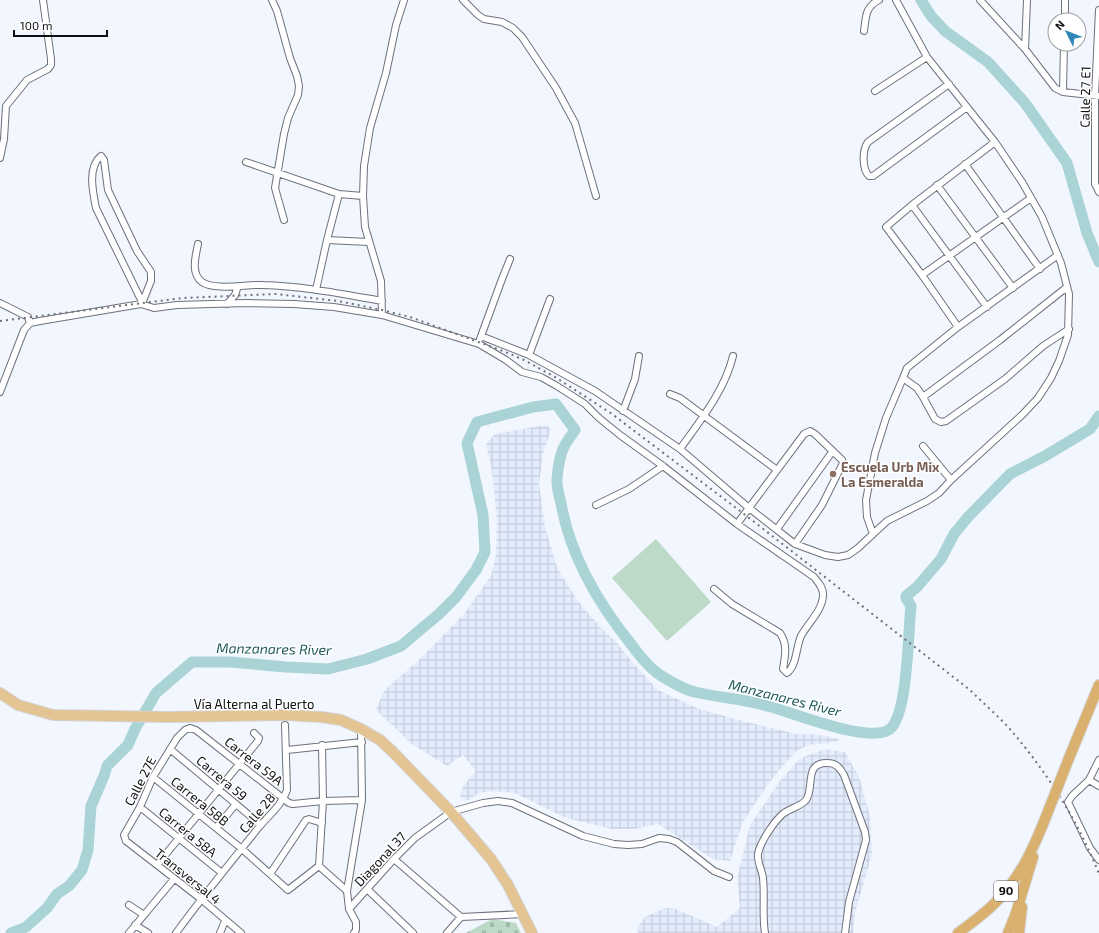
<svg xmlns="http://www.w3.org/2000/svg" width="1099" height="933" font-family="'Exo 2',sans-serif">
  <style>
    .industrial { fill: url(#industrial-grid) }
    .green { fill: #bcdac7 }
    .cemetery { fill: url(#cemetery-stones) }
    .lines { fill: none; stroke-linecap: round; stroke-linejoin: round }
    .river { stroke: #a9d3d4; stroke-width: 11 }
    .minor-casing { stroke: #6d717a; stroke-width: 8 }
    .primary-casing { stroke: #d4d4d5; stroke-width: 12 }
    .trunk-casing { stroke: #d4d4d5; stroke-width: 12 }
    .minor { stroke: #fff; stroke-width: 6 }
    .primary { stroke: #e3c492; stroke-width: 10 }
    .trunk { stroke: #dab06e; stroke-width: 10 }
    .rail { stroke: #6f7277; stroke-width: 2; stroke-dasharray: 2 4; stroke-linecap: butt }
    .trunk-bridge-casing { stroke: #d4d4d5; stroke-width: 12; stroke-linecap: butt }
    .trunk-bridge { stroke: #dab06e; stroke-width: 10 }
    .education-dot { fill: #8d6e63; stroke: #fff; stroke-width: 1.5 }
    .labels { text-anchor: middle; stroke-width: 3; stroke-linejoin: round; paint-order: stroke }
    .shield { fill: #fff; stroke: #56585a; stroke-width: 1 }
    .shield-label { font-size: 12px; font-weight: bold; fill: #0e1013 }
    .street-label { font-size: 13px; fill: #0e1013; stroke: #fff }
    .education-label { font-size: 13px; font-weight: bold; fill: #785e54; stroke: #fff; text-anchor: start }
    .water-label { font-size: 14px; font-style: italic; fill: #1e595b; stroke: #fff }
  </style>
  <defs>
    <pattern id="industrial-grid" width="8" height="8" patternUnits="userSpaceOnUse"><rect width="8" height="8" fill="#e3ecfc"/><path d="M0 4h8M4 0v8" fill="none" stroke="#c2c9d7"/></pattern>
    <pattern id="cemetery-stones" width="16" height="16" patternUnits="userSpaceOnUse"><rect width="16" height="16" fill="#bcdac7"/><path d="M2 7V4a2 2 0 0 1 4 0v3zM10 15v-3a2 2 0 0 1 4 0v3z" fill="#a0baaa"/></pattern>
  </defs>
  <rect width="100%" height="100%" fill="#f2f6fe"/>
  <!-- industrial -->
  <path class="industrial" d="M 546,425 L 551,430 L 543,453 L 539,484 L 545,526 L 557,568 L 578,601 L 601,628 L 617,643 L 632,662 L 658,690 L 699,709 L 739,720 L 796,734 L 814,734 L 840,739 L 835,742 L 808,745 L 795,752 L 775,775 L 762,793 L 742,824 L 730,861 L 713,859 L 658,824 L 633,829 L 612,829 L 566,818 L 515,793 L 491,791 L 479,793 L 467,801 L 460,796 L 463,786 L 476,771 L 463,755 L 447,766 L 412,744 L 376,710 L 384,691 L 419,660 L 464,614 L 491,576 L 496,555 L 497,521 L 492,470 L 486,444 L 495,434 Z
    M 825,749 L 845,752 L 859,777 L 870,816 L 872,854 L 855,913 L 853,933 L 638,933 L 637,928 L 645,917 L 665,908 L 676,909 L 717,927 L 740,908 L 737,879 L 750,825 L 782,778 L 801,758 Z"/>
  <!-- green -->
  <path class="green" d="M 656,539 L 711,602 L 667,641 L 612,578 Z"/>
  <!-- cemetery -->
  <path class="cemetery" d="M 492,919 L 516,923 L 521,933 L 466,933 Z"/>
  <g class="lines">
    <!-- river -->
    <path class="river" d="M 921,0 L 931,16 L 945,31 L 988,62 L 1025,103 L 1067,163 L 1087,233 L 1099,262
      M 11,933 L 26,927 L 47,908 L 57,894 L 69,886 L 82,870 L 88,850 L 91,806 L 104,776 L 107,766 L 128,745 L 135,729 L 156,693 L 192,662 L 230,662 L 286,667 L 328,669 L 367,659 L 401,646 L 439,614 L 456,597 L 476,570 L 485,552 L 483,515 L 467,443 L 477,422 L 533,407 L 556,404 L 575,430 C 571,436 566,442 563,449 C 560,456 557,473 557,481 C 557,488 559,496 561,503 C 570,556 598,603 631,644 C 639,655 648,667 660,675 C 668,680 685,690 695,692 C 720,698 746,699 771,707 C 794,713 876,747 892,727 C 908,708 908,632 911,606 L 906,598 L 906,596 L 917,587 L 941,559 L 954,534 L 968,517 L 1010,474 L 1045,456 L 1090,429 L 1099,416"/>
    <!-- minor casing -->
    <g class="minor-casing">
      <path id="minor" d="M 272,0 L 277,11 L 290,58 L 297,76 L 299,86 L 298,95 L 288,118 L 284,134 L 275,188 L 284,220
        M 463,0 L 478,15 L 484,19 L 502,22 L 513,28 L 522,37 L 556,88 L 575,123 L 596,196
        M 980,0 L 1025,49 L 1055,88 L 1063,92 L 1099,96
        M 1099,10 L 1095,96 L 1095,184 L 1099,192
        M 1065,20 L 1065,0
        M 864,31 C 866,17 865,7 879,0
        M 1025,49 L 1027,0
        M 949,84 L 868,142 C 862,150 862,169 869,176 L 873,176 L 967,107
        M 875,91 L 927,57
        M 1063,92 L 1064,44
        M 0,158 L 4,139 L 6,106 L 27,80 L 48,69 L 51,65 L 51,59 L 43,0
        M 246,162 L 339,194 L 363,196
        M 965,164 L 1040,269
        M 937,185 L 1013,288
        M 912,205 L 987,307
        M 327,240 L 369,242
        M 198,244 C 196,255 190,273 202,282 C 215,291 247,284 263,285 C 302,286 342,294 382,301
        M 1058,255 L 958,327 L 907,368 L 903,378 L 917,388 L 923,397 L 935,419 L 941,422 L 946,421 L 1005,379 L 1043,346 L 1069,329
        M 922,275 L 1031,198
        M 316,290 L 327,240 L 339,194
        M 143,301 L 151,281 L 151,272 L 137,251 L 108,190 L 104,160 L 101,156 C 87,167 93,193 96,208 L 143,304
        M 0,303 L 28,317 L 30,323
        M 227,304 L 235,295 L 238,286
        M 382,315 L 479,344 L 506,360 L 522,372 L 541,377 L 557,386 L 585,404 L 599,418 L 620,435 L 663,466 L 737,524 L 814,577 C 818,582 824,588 823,596 C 822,611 808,623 801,636 C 796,647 797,665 787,673 L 783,669 C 785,656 788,645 780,633 L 732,604 L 714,589
        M 958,327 L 922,275 L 886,227 L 912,205 L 995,142
        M 481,336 L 529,355 L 595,391 L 680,449 L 749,508 L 795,544 L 825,555 L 838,557 L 848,555 L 858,548 L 887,521 L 927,501 L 939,493 L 951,480 L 1023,414 L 1038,398 L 1051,378 L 1059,361 L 1068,335 L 1069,294 L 1061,263 L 1042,217 L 1022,182 L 995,142 L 927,57 L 896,0
        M 480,339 L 502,279 L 510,259
        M 529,355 L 550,299
        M 0,392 L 24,330 L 30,323 L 40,321 L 141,304 L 154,308 L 177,305 L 246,303 L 294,304 L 334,307 L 382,315 L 381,281 L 365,227 L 363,196 L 364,166 L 370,128 L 386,73 L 396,25 L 404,0
        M 670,394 L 680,398 L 777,470
        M 923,397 L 1000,340 L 1067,287
        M 623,411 L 635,379 L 639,356
        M 923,446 L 951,480
        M 680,449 C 700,421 725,390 733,356
        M 596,505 L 629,489 L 663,466
        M 737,524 L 804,434 L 810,431 L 815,434 L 842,460 L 843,463 L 822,505 L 795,544
        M 777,529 L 832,452
        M 873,534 L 867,517 L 866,500 L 875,453 L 886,418 L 903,378
        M 170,749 L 261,825
        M 287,750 L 362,742
        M 1099,760 L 1089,780 L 1072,796 L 1068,802 L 1090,848 L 1099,860
        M 153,777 L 242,849 L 288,890 L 319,866 L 323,801 L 322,745
        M 1089,780 L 1099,786
        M 140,807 L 222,873
        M 216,828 L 236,804
        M 394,859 L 461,917
        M 157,865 L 258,741 L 259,738 L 254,733
        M 319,866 L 347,891
        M 270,874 L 306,820 L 309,819 L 322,823
        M 367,889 L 413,933
        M 129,905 L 144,915
        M 349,909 L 394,859 L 415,838 L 451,812 L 483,803 L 498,801 L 512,803 L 583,836 L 614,844 L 628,845 L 642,844 L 659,838 L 669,839 L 677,842 L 714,871 L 729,877
        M 135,925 L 148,933
        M 129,933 L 174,879
        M 176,933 C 203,896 231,862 259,827 C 269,815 282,805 287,790 L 285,725
        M 220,933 L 225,921
        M 241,933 L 201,899 L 126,841 L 124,835 L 140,807 L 153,777 L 177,738 L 185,730 L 190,728 L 196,730 L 289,803 L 293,804 L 323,801 L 362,800
        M 354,933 L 356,930 L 356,922 L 349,909 L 347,891 L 362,800 L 361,729
        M 447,933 L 461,917 L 523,914
        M 765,933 C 762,915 765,896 763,878 C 762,870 757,862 758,854 C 760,842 775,820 784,813 C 791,808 800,807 806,800 C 815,788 803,762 828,763 C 836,763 840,768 844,775 L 865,832 L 866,840 L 849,902 L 845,933"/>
    </g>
    <!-- primary casing -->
    <g class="primary-casing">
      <path id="primary" d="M 0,693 L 18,705 L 53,715 L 170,717 L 286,715 L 321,717 L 341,720 L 361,729 L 380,740 L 392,751 L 451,812 L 491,859 L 508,885 L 532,933"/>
    </g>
    <!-- trunk casing -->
    <g class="trunk-casing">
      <path id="trunk" d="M 1069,758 L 1099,685
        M 958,933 C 970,924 983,915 994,904 C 1021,878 1036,843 1049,809
        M 1008,933 L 1016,913 L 1033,857
        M 1019,933 L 1022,907"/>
    </g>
    <!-- minor -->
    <use href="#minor" class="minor"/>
    <!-- primary -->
    <use href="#primary" class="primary"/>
    <!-- trunk -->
    <use href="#trunk" class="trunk"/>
    <!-- rail -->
    <path class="rail" d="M 0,321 L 183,298 L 276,294 L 338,301 L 382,310 L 410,317 L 503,351 L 524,360 L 555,377 L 612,414 L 744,514 L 970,690 C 985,705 1002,719 1015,735 C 1050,777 1079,823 1099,874"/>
    <!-- trunk-bridge casing -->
    <g class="trunk-bridge-casing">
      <path id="trunk-bridge" d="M 1049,809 L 1069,758"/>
    </g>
    <!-- trunk-bridge -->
    <use href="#trunk-bridge" class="trunk-bridge"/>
  </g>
  <!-- markers -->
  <circle class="education-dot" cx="833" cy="474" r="4"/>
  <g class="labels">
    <!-- shield labels -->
    <rect class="shield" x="994" y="881" width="24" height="20" rx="3"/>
    <g class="shield-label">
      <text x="1006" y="895">90</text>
    </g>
    <!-- street labels -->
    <g class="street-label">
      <text transform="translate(1085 97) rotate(-89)" y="5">Calle 27 E1</text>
      <text x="254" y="709">Vía Alterna al Puerto</text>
      <text transform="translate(254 761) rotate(38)" y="5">Carrera 59A</text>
      <text transform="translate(222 778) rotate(40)" y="5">Carrera 59</text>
      <text transform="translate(140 781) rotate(-63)" y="5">Calle 27E</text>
      <text transform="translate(200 801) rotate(39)" y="5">Carrera 58B</text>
      <text transform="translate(257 813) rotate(-50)" y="5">Calle 28</text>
      <text transform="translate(188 832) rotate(39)" y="5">Carrera 58A</text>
      <text transform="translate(380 859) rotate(-47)" y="5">Diagonal 37</text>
      <text transform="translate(188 876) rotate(39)" y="5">Transversal 4</text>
    </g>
    <!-- education labels -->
    <g class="education-label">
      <text x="841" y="472">Escuela Urb Mix<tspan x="841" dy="15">La Esmeralda</tspan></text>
    </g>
    <!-- water labels -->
    <g class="water-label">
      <text transform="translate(274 649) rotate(1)" y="5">Manzanares River</text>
      <text transform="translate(785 698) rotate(14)" y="5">Manzanares River</text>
    </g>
  </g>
  <!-- north arrow -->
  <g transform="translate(1067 32) rotate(313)"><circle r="19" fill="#ffffff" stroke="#9f9fa1"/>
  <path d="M0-3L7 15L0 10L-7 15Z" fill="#3087b6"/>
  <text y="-6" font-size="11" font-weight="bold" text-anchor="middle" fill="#0e1013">N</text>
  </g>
  <!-- scale -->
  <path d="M14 30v6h93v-6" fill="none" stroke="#0e1013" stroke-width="2"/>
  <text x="20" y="30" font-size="12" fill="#0e1013" stroke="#ffffff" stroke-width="3" paint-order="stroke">100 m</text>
</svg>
